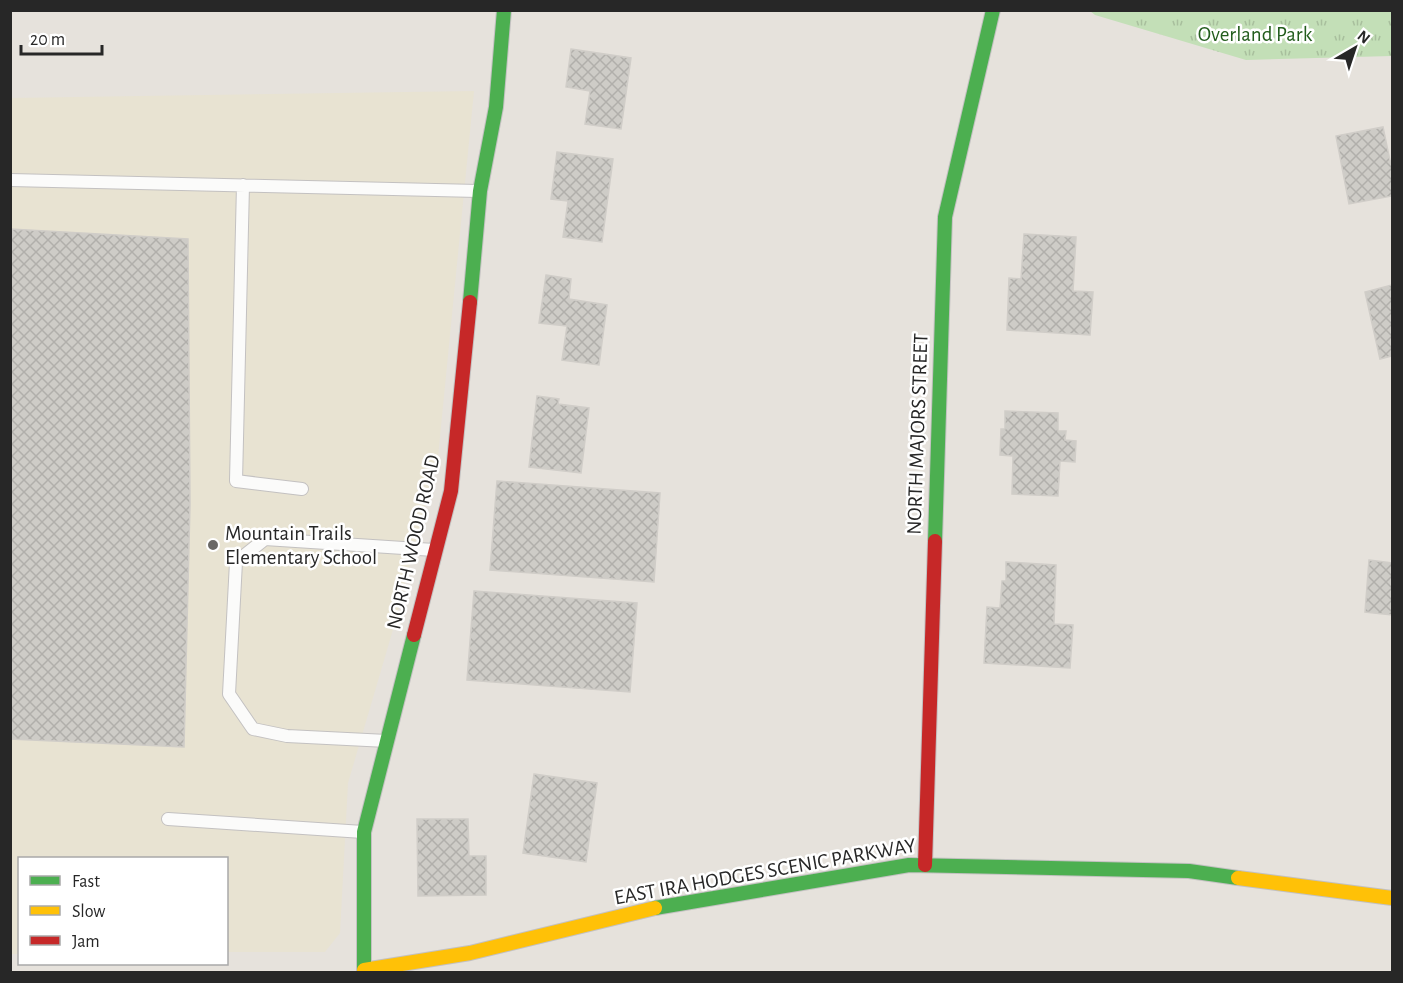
<svg xmlns="http://www.w3.org/2000/svg" width="1403" height="983" font-family="'Alegreya Sans',sans-serif">
  <style>
    .education { fill: #e8e3d2 }
    .grass { fill: url(#grass-tufts) }
    .building { fill: url(#building-cross-hatch); stroke: #d0cdc8; stroke-width: 1.5 }
    .lines { fill: none; stroke-linecap: round; stroke-linejoin: round }
    .lane-casing { stroke: #c3c1c1; stroke-width: 14 }
    .fast-casing { stroke: #c3c1c1; stroke-width: 16 }
    .slow-casing { stroke: #c3c1c1; stroke-width: 16 }
    .jam-casing { stroke: #c3c1c1; stroke-width: 16 }
    .lane { stroke: #fbfbfa; stroke-width: 12 }
    .fast { stroke: #4caf50; stroke-width: 14 }
    .slow { stroke: #ffc107; stroke-width: 14 }
    .jam { stroke: #c62828; stroke-width: 14 }
    .poi-dot { fill: #6a6866; stroke: #fff; stroke-width: 2 }
    .labels { text-anchor: middle; stroke-width: 5; stroke-linejoin: round; paint-order: stroke }
    .park-label { font-size: 21px; fill: #235d1d; stroke: #fff }
    .street-label { font-size: 21px; fill: #272727; stroke: #fff }
    .poi-label { font-size: 21px; fill: #272727; stroke: #fff; text-anchor: start }
  </style>
  <defs>
    <pattern id="grass-tufts" width="24" height="20" patternUnits="userSpaceOnUse" patternTransform="scale(1.5)"><rect width="24" height="20" fill="#c3dfb7"/><path d="M3 7l-1-3M5 7V3M7 7l1-3M15 17l-1-3M17 17v-4M19 17l1-3" fill="none" stroke="#a8bf9d"/></pattern>
    <pattern id="building-cross-hatch" width="8" height="8" patternUnits="userSpaceOnUse" patternTransform="scale(1.5)"><rect width="8" height="8" fill="#ceccc7"/><path d="M0 0l8 8M0 8l8-8" fill="none" stroke="#b1afab"/></pattern>
  </defs>
  <rect width="100%" height="100%" fill="#e6e2dc"/>
  <!-- education -->
  <path class="education" d="M 474,91 L 438,457 L 392,633 L 348,783 L 340,933 L 325,952 L 227,952 L 226,858 L 20,858 L 19,954 L 11,954 L 10,98 Z"/>
  <!-- grass -->
  <path class="grass" d="M 1090,11 L 1392,11 L 1392,56 L 1246,60 L 1095,15 Z"/>
  <!-- building -->
  <path class="building" d="M 571,49 L 631,58 L 621,129 L 585,124 L 590,91 L 566,87 Z
    M 1383,127 L 1390,161 L 1392,161 L 1392,196 L 1349,204 L 1336,136 Z
    M 557,152 L 613,159 L 602,242 L 563,237 L 568,201 L 551,199 Z
    M 10,229 L 188,239 L 190,504 L 184,747 L 10,739 Z
    M 1024,234 L 1076,237 L 1073,291 L 1093,292 L 1090,335 L 1007,330 L 1009,278 L 1021,279 Z
    M 546,275 L 571,279 L 569,299 L 607,305 L 599,365 L 562,360 L 567,326 L 539,323 Z
    M 1392,285 L 1392,356 L 1380,359 L 1365,292 Z
    M 537,396 L 559,399 L 558,404 L 589,408 L 581,473 L 529,467 Z
    M 1005,411 L 1058,413 L 1058,431 L 1066,431 L 1065,440 L 1076,441 L 1075,462 L 1060,461 L 1058,496 L 1012,494 L 1013,456 L 1000,455 L 1001,429 L 1005,429 Z
    M 497,481 L 660,493 L 654,582 L 490,570 Z
    M 1369,560 L 1392,563 L 1392,615 L 1365,612 Z
    M 1006,562 L 1056,565 L 1054,624 L 1073,625 L 1070,668 L 984,663 L 987,607 L 1000,608 L 1002,581 L 1006,581 Z
    M 474,591 L 637,603 L 630,692 L 467,680 Z
    M 534,774 L 597,783 L 586,862 L 523,853 Z
    M 417,819 L 468,819 L 469,856 L 486,856 L 486,895 L 418,896 Z"/>
  <g class="lines">
    <!-- lane casing -->
    <g class="lane-casing">
      <path id="lane" d="M 10,180 L 478,191
        M 243,185 L 236,481 L 302,489
        M 387,741 L 287,736 L 253,729 L 229,694 L 236,562 L 265,539 L 434,550
        M 168,819 L 363,832"/>
    </g>
    <!-- fast casing -->
    <g class="fast-casing">
      <path id="fast" d="M 470,302 L 480,191 L 496,107 L 504,10
        M 935,541 L 945,217 L 993,10
        M 655,908 L 909,865 L 1189,871 L 1238,878
        M 364,972 L 364,832 L 414,635"/>
    </g>
    <!-- slow casing -->
    <g class="slow-casing">
      <path id="slow" d="M 1238,878 L 1392,898
        M 364,970 L 470,953 L 655,908"/>
    </g>
    <!-- jam casing -->
    <g class="jam-casing">
      <path id="jam" d="M 414,635 L 451,491 L 470,302
        M 925,865 L 935,541"/>
    </g>
    <!-- lane -->
    <use href="#lane" class="lane"/>
    <!-- fast -->
    <use href="#fast" class="fast"/>
    <!-- slow -->
    <use href="#slow" class="slow"/>
    <!-- jam -->
    <use href="#jam" class="jam"/>
  </g>
  <!-- markers -->
  <circle class="poi-dot" cx="213" cy="545" r="6"/>
  <g class="labels">
    <!-- park labels -->
    <g class="park-label">
      <text x="1255" y="41">Overland Park</text>
    </g>
    <!-- street labels -->
    <g class="street-label">
      <text transform="translate(917 434) rotate(-88)" y="7">NORTH MAJORS STREET</text>
      <text transform="translate(413 542) rotate(-77)" y="7">NORTH WOOD ROAD</text>
      <text transform="translate(765 871) rotate(-10)" y="7">EAST IRA HODGES SCENIC PARKWAY</text>
    </g>
    <!-- poi labels -->
    <g class="poi-label">
      <text x="225" y="540">Mountain Trails<tspan x="225" dy="24">Elementary School</tspan></text>
    </g>
  </g>
  <!-- border -->
  <rect width="1403" height="983" fill="none" stroke="#272727" stroke-width="24"/>
  <!-- legend -->
  <rect x="18" y="857" width="210" height="108" fill="#ffffff" stroke="#a9a9a9" stroke-width="1.5"/>
  <rect x="30" y="876" width="30" height="9" fill="#4caf50" stroke="#a9a9a9" stroke-width="1.5"/>
  <text x="72" y="887" font-size="18" fill="#272727">Fast</text>
  <rect x="30" y="906" width="30" height="9" fill="#ffc107" stroke="#a9a9a9" stroke-width="1.5"/>
  <text x="72" y="917" font-size="18" fill="#272727">Slow</text>
  <rect x="30" y="936" width="30" height="9" fill="#c62828" stroke="#a9a9a9" stroke-width="1.5"/>
  <text x="72" y="947" font-size="18" fill="#272727">Jam</text>
  <!-- north arrow -->
  <g transform="translate(1355 48) rotate(39)" stroke="#ffffff" stroke-width="4.5" paint-order="stroke">
  <path d="M0-4.5L10 22L0 15L-10 22Z" fill="#272727"/>
  <text y="-9" font-size="16" font-weight="bold" text-anchor="middle" fill="#272727">N</text>
  </g>
  <!-- scale -->
  <path d="M21 45v9h81v-9" fill="none" stroke="#272727" stroke-width="3"/>
  <text x="30" y="45" font-size="18" fill="#272727" stroke="#ffffff" stroke-width="4.5" paint-order="stroke">20 m</text>
</svg>
